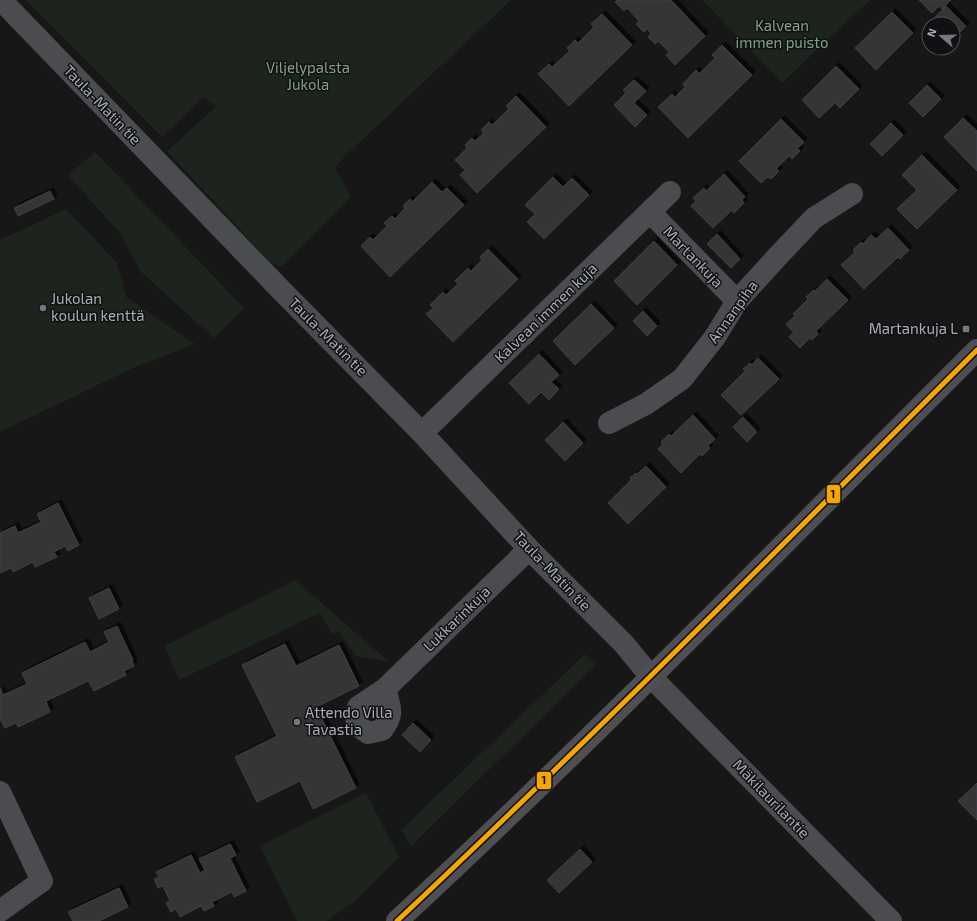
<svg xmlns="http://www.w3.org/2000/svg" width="977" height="921" font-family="'Exo 2',sans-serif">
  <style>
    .green { fill: #1d241e }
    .building { fill: #353536; stroke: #3f4043; filter: url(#shadow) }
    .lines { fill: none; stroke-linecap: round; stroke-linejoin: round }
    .minor { stroke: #4b4c50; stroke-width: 22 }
    .major { stroke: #4d4f52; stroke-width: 22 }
    .bus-1-casing { stroke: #111113; stroke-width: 8 }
    .bus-1 { stroke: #f7a600; stroke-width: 5 }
    .poi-dot { fill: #757880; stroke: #111113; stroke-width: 1.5 }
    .labels { text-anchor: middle; stroke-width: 3; stroke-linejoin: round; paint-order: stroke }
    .park-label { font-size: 15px; fill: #7fa381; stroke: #111113 }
    .street-label { font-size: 15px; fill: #a8adb8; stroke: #111113 }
    .poi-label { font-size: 15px; fill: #a8adb8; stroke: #111113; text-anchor: start }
    .line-badge { stroke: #111113; stroke-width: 1.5 }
    .pale-badge-label { font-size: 11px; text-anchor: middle; font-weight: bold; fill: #111 }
  </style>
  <defs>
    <filter id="shadow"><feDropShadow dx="3.5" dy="-3.5" stdDeviation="0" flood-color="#0009"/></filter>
  </defs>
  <rect width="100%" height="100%" fill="#171717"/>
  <!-- green -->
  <path class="green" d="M 26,0 L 511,0 L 345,156 L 335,168 L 351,197 L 281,267 L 271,263 L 167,151 L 217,106 L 203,97 L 162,137 Z
    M 702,0 L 870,0 L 782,83 Z
    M 95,152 L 244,308 L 214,338 L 141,272 L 120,233 L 68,175 Z
    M 66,209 L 117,263 L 126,297 L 195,344 L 135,367 L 0,432 L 0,240 Z
    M 295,580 L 389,662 L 356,656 L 339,632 L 332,634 L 320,613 L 179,680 L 165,646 Z
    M 585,654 L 596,665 L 411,846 L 401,830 Z
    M 366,793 L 399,857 L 357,899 L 327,921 L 297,921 L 260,846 Z"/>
  <!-- building -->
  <path class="building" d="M 617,0 L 671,0 L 705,36 L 675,65 L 666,55 L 669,52 L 658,41 L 655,44 L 648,37 L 651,33 L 647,29 L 644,32 L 636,24 L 639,21 L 627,8 L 624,11 L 615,2 Z
    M 919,0 L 951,0 L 942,9 L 939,6 L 932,13 Z
    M 946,6 L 966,26 L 955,37 L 953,35 L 953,24 L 943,24 L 935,17 Z
    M 892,12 L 913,33 L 876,70 L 855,48 Z
    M 602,14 L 632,45 L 569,106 L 538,74 L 549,64 L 552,67 L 570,51 L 567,48 L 575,40 L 578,43 L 594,27 L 591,24 Z
    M 722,45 L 752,75 L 688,138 L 658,107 L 672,94 L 675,97 L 685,87 L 683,84 L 696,70 L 699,74 L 715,58 L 712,55 Z
    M 836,66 L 859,89 L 840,108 L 835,103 L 819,118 L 802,100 Z
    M 634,80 L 646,91 L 634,103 L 647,115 L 635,127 L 614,105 L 626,93 L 623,90 Z
    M 927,85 L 941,99 L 923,117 L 909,103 Z
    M 516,96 L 546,127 L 477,193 L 460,175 L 465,170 L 455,160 L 467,148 L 465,145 L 472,138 L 475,141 L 484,133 L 481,130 L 489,122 L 492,125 L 509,109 L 506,106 Z
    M 963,118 L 977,131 L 977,171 L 944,137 Z
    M 781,119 L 804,142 L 797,149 L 800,151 L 792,159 L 789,156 L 776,169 L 779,171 L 771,179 L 768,177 L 761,183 L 739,161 Z
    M 891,123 L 903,135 L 882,156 L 870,144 Z
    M 922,155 L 957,190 L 917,229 L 897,209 L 917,190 L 902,175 Z
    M 724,174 L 745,197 L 742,200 L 744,203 L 734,213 L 732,210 L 713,228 L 691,206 L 696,201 L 693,198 L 704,188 L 706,191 Z
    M 553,177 L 563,187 L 572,178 L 589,195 L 544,239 L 527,222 L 535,214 L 525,205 Z
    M 432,182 L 442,192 L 447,188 L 464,205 L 390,277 L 361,246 L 370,237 L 373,240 L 387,226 L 384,223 L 392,216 L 395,219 L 405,208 L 403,206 L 410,199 L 412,202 Z
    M 50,191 L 54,199 L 18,216 L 14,208 Z
    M 888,228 L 909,250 L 900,259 L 898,257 L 864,289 L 841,265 L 855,252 L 853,250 L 861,242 L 863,244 L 871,235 L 876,239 Z
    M 717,234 L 740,259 L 731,268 L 707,244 Z
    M 654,241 L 677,265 L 637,305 L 614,281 Z
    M 488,249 L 518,279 L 453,342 L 426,314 L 433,308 L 430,305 L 443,292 L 446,295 L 458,284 L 455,281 L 468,268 L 471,271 L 482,260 L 480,257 Z
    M 827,279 L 848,300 L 816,331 L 818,334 L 812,340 L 810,338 L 800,348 L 789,337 L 794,333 L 786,324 L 795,316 L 793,314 L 808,299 L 806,297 L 814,290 L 815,291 Z
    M 591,304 L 614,328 L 575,365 L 553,341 Z
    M 643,311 L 657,326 L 647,336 L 633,321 Z
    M 539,354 L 559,375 L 551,382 L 559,389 L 549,400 L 541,392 L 529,404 L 509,383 Z
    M 758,358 L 779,379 L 741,415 L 721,395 L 745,371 L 743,369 L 750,363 L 752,365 Z
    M 693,415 L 715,439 L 708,446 L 710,448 L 702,456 L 700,454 L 681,473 L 658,449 L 663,444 L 661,442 L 669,434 L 671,436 Z
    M 743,417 L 757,432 L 747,442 L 733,427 Z
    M 563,422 L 583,443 L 565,461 L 545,440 Z
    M 646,466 L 666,487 L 628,524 L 608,503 L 631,480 L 630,478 L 636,473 L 637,474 Z
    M 58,503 L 79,545 L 68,551 L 65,546 L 54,552 L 57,557 L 35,567 L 33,562 L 13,572 L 11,568 L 0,573 L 0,533 L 15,526 L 18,533 L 41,522 L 37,514 Z
    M 109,588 L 119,609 L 99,619 L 89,598 Z
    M 117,626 L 133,660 L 132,660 L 134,666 L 124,671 L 126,675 L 94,691 L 88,681 L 46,701 L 50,712 L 18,727 L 16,723 L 5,728 L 0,719 L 0,688 L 3,695 L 27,684 L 22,673 L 85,642 L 90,652 L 109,642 L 104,632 Z
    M 285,644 L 296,666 L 339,645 L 359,686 L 316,707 L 356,788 L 313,809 L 300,781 L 257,802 L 235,757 L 277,736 L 242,665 Z
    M 413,723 L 431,740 L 420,752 L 402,735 Z
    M 977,783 L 977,820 L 958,801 Z
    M 230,844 L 236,855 L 230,858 L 246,891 L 234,897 L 232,892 L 212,902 L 214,906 L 204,911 L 201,906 L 180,917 L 176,909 L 171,912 L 166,903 L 170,901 L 163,886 L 158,888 L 154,879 L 159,877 L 156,872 L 191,855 L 200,873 L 205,870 L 199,859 Z
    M 580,849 L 592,862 L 559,893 L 547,880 Z
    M 119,888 L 128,907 L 99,921 L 73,921 L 68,912 Z"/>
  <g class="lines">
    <!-- minor -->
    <path class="minor" d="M 1,0 L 282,291 L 422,433 L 529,549 L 624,644 L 651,677 L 891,921
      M 650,212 L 737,301
      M 609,423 L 646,404 L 682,379 L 715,337 L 737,301 L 778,256 L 814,218 L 852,194
      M 422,433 L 670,192
      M 385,689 C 390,707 395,714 382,730 L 368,733 C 356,725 354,721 358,707 L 385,689 L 529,549
      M 0,792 L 42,881 L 0,911"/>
    <!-- major -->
    <path class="major" d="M 397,921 C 596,737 785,542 977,350"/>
    <!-- bus-1 casing -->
    <g class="bus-1-casing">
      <path id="bus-1" d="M 397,921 C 595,735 785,542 977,350"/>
    </g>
    <!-- bus-1 -->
    <use href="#bus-1" class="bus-1"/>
  </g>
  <!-- markers -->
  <g class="poi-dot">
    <circle cx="43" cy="308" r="4"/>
    <rect x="962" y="325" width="8" height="8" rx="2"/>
    <circle cx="297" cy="722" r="4"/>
  </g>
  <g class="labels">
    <!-- park labels -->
    <g class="park-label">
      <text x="782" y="31">Kalvean<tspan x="782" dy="17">immen puisto</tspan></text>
      <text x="308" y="73">Viljelypalsta<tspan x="308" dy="17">Jukola</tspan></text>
    </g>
    <!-- street labels -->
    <g class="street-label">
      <text transform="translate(102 105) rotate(46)" y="5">Taula-Matin tie</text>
      <text transform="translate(693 257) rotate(46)" y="5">Martankuja</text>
      <text transform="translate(733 312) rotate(-54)" y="5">Annanpiha</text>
      <text transform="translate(546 313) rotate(-44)" y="5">Kalvean immen kuja</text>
      <text transform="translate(328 337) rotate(45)" y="5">Taula-Matin tie</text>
      <text transform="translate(552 571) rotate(46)" y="5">Taula-Matin tie</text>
      <text transform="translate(457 619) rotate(-44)" y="5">Lukkarinkuja</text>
      <text transform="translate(771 799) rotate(46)" y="5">Mäkilaurilantie</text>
    </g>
    <!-- poi labels -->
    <g class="poi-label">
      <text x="51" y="304">Jukolan<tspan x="51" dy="17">koulun kenttä</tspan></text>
      <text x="958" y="334" text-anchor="end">Martankuja L</text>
      <text x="305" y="718">Attendo Villa<tspan x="305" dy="17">Tavastia</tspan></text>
    </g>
  </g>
  <g class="line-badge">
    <rect x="826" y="484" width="15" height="20" rx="4" fill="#f7a600"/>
    <rect x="536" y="771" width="16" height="19" rx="4" fill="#f7a600"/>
  </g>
  <g class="pale-badge-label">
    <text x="833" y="498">1</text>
    <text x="544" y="784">1</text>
  </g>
  <!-- north arrow -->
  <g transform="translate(941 36) rotate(290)"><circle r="19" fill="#111113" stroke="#4d4f55"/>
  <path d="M0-3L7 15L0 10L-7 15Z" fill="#757880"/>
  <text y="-6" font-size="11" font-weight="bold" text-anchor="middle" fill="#a8adb8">N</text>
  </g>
</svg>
